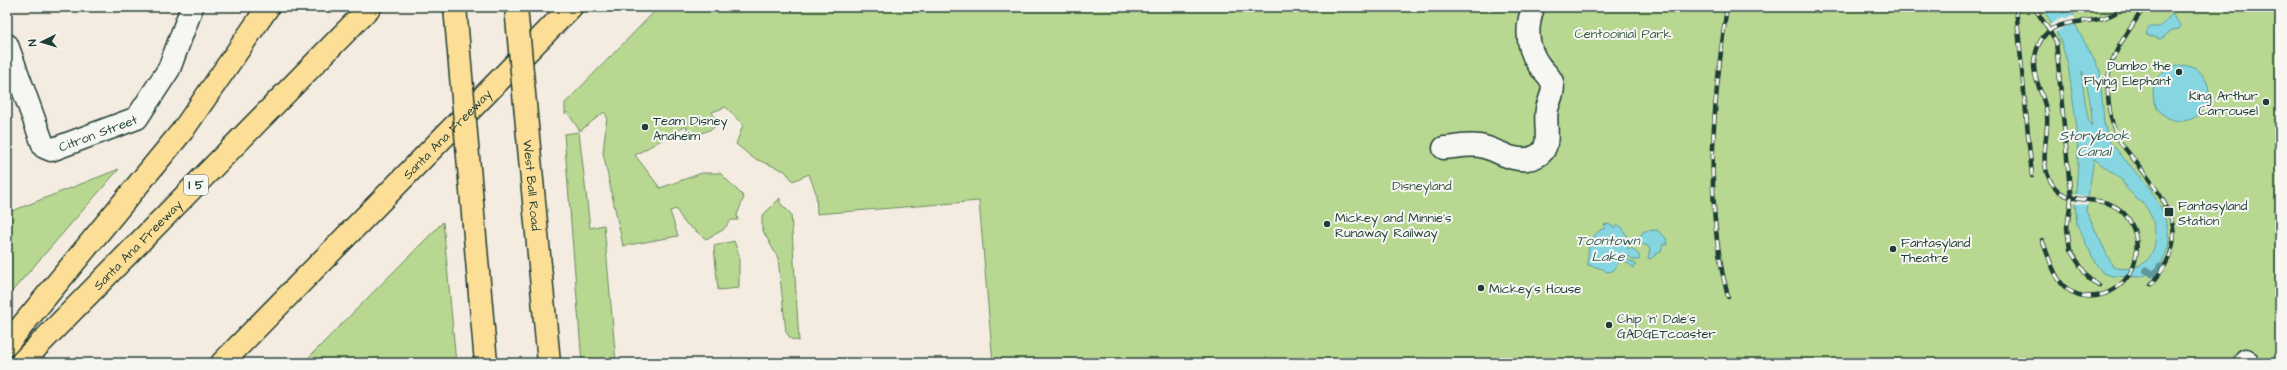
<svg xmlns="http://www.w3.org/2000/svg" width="2287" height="370" font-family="'Architects Daughter',sans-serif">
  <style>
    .green { fill: #b8d891; stroke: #6c8a62 }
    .water { fill: #86d6e1; stroke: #5d999c; fill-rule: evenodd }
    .pier { fill: #f4ece1 }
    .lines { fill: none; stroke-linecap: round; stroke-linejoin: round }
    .stream { stroke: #5d999c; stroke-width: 7 }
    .street-casing { stroke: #1f3d34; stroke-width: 25 }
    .highway-casing { stroke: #1f3d34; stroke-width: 25 }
    .street { stroke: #f6f6f2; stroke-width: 22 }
    .highway { stroke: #fdde96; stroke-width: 22 }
    .rail-casing { stroke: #1f3d34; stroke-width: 4.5 }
    .rail { stroke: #f6f6f2; stroke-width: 3; stroke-dasharray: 9; stroke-linecap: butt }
    .primary-bridge-casing { stroke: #1f3d34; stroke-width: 25; stroke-linecap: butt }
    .primary-bridge { stroke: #fdde96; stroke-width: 22 }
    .poi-dot { fill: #1f3d34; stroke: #f6f6f2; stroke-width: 1.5 }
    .labels { text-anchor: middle; stroke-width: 4; stroke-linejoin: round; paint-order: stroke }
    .shield { fill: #f6f6f2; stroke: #60746d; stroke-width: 1 }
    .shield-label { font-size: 12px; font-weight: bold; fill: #1f3d34 }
    .park-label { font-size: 13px; fill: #3e5c47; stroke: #f6f6f2 }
    .poi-label { font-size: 13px; fill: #1f3d34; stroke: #f6f6f2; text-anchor: start }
    .street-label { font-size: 13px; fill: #1f3d34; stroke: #f6f6f2 }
    .water-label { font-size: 14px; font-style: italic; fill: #345c57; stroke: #f6f6f2 }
  </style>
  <rect width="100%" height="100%" fill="#f4ece1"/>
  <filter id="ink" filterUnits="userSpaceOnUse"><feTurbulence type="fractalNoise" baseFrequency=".025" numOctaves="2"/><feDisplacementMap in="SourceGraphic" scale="8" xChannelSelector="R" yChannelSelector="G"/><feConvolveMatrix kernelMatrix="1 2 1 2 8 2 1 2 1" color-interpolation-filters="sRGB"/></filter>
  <g filter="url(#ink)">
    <!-- green -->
    <path class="green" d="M 659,7 L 2280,7 L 2280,363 L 993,363 L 979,201 L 817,214 L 816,193 L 809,174 L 793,181 L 785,171 L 753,158 L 736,144 L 743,125 L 726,107 L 712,112 L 718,124 L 712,129 L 691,137 L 686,126 L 635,155 L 660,188 L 702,173 L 720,173 L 744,197 L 737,215 L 738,220 L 731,220 L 723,230 L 706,239 L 684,222 L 676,209 L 670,211 L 678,236 L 623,246 L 603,153 L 607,116 L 604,112 L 580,131 L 567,112 L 565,114 L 565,103 Z
      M 579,132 L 590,228 L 604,225 L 616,363 L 582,363 L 564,134 Z
      M 119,169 L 7,297 L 7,213 Z
      M 780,198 L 780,203 L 791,214 L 799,341 L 791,339 L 786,332 L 778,258 L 762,229 L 762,216 Z
      M 443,222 L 456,363 L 308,363 L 307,359 Z
      M 734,241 L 739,255 L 739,288 L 718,290 L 714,246 Z"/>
    <!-- water -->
    <path class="water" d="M 2042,7 L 2059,7 L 2063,13 L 2065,12 L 2066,7 L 2072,7 L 2075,24 L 2100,71 L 2104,123 L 2109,141 L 2151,190 L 2164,214 L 2169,238 L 2168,249 L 2160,266 L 2142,277 L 2112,276 L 2103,273 L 2097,266 L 2077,225 L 2075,204 L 2078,163 L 2077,129 L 2068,65 L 2060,39 ZM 2082,71 C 2087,79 2094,118 2091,126 C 2087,122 2081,75 2082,71 ZM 2094,159 L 2122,180 C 2125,191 2139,198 2146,207 C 2158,224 2161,255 2140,265 C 2133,269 2121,270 2113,267 L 2086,211 Z
      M 2172,14 L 2181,26 L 2179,29 L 2172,30 L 2161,39 L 2148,36 L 2146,33 L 2149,27 L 2160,27 Z
      M2153 93a28 28 0 1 1 56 0a28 28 0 1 1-56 0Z
      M 1608,224 L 1615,228 L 1616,225 L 1622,227 L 1628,239 L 1637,239 L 1644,231 L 1657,230 L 1666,238 L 1667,245 L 1663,244 L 1661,251 L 1650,259 L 1648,258 L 1650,250 L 1648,246 C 1640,243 1633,241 1627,248 L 1633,249 L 1639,255 L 1639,260 L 1633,260 L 1629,256 L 1626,259 L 1636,264 L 1634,268 L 1626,262 L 1620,261 L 1613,271 L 1606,272 L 1603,269 L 1588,265 C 1587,250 1589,234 1605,228 L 1604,225 Z"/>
    <!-- pier -->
    <path class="pier" d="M 2074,16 L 2077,24 L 2064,27 L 2054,33 L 2050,25 L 2060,19 Z
      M 2074,194 L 2089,197 L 2088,205 L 2073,203 Z"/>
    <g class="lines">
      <!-- stream -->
      <path class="stream" d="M 2146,270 L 2153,274 L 2158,272 L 2160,266"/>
      <!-- street casing -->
      <g class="street-casing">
        <g id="street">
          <path id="s1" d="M 7,45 L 44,147 L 51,150 L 137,118 L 169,69 L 192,7"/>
          <path d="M 1444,148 C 1456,147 1469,144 1480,146 C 1497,149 1509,161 1527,159 C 1557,154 1543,128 1547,109 C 1549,100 1555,91 1552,82 C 1549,75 1543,71 1539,65 C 1526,47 1526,28 1533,7"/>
          <path d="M 2245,363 L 2246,360"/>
        </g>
      </g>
      <!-- highway casing -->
      <g class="highway-casing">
        <g id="highway">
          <path d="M 7,344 L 183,130 L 268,7"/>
          <path id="s2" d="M 21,363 L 370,7"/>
          <path id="s3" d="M 222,363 L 571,7"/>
        </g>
      </g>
      <!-- street -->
      <use href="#street" class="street"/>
      <!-- highway -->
      <use href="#highway" class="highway"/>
      <!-- rail casing -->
      <g class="rail-casing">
        <path id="rail" d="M 1727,7 C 1713,103 1703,202 1728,297
          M 2016,7 L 2032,176
          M 2034,7 L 2056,41 L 2071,200 L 2067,228 L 2070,250 L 2089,279 L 2099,285
          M 2144,7 C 2132,27 2116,46 2110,68 C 2105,87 2109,116 2116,134 C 2121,146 2132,156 2139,166 C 2171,207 2192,240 2151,284
          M 2042,240 C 2048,254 2052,272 2062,284 C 2085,310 2128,292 2135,261 C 2141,235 2130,208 2103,202 C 2086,198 2065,202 2053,185 C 2037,162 2049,139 2047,115 C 2045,95 2030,76 2035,56 C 2046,5 2096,34 2123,7"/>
      </g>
      <!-- rail -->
      <use href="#rail" class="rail"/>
      <!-- primary-bridge casing -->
      <g class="primary-bridge-casing">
        <g id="primary-bridge">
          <path d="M 455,7 L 486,363"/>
          <path id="s4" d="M 516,7 L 549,363"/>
        </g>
      </g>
      <!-- primary-bridge -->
      <use href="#primary-bridge" class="primary-bridge"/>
    </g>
  </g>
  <!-- markers -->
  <g class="poi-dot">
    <circle cx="2179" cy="72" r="4"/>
    <circle cx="2266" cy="102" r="4"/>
    <circle cx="645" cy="127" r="4"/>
    <rect x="2164" y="207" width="10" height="10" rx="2"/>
    <circle cx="1327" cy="224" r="4"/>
    <circle cx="1893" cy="249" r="4"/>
    <circle cx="1481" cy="288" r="4"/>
    <circle cx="1609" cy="325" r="4"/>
  </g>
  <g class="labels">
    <!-- shield labels -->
    <rect class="shield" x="184" y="175" width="24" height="20" rx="3"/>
    <g class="shield-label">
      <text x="196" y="189">I 5</text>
    </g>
    <!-- park labels -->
    <g class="park-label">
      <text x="1623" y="38">Centooinial Park</text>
      <text x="1422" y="190">Disneyland</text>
    </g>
    <!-- poi labels -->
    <g class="poi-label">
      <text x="2171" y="70" text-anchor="end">Dumbo the<tspan x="2171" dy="15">Flying Elephant</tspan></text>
      <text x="2258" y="100" text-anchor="end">King Arthur<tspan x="2258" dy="15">Carrousel</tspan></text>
      <text x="653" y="125">Team Disney<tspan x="653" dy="15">Anaheim</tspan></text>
      <text x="2178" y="210">Fantasyland<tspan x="2178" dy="15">Station</tspan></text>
      <text x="1335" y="222">Mickey and Minnie's<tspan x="1335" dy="15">Runaway Railway</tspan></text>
      <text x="1901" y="247">Fantasyland<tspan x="1901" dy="15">Theatre</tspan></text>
      <text x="1489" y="293">Mickey's House</text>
      <text x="1617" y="323">Chip ‘n’ Dale’s<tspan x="1617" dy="15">GADGETcoaster</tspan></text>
    </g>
    <!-- street labels -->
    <g class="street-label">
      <text dy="5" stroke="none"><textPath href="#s1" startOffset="166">Citron Street</textPath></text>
      <text dy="5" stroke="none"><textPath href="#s3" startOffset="321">Santa Ana Freeway</textPath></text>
      <text dy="5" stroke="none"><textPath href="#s4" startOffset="179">West Ball Road</textPath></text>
      <text dy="5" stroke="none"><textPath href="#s2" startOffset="166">Santa Ana Freeway</textPath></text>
    </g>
    <!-- water labels -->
    <g class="water-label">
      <text x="2094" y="140">Storybook<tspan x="2094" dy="16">Canal</tspan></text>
      <text x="1608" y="245">Toontown<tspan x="1608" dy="16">Lake</tspan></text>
    </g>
  </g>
  <!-- margin -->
  <rect width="2287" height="370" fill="none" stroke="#f6f6f2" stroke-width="24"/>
  <rect x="12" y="12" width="2263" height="346" fill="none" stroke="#1f3d34" stroke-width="1.5" filter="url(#ink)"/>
  <!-- north arrow -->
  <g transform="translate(42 42) rotate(265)" stroke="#f6f6f2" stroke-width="3" paint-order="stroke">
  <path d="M0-3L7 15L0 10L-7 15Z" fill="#1f3d34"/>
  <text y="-6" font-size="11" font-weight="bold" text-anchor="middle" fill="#1f3d34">N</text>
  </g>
</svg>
